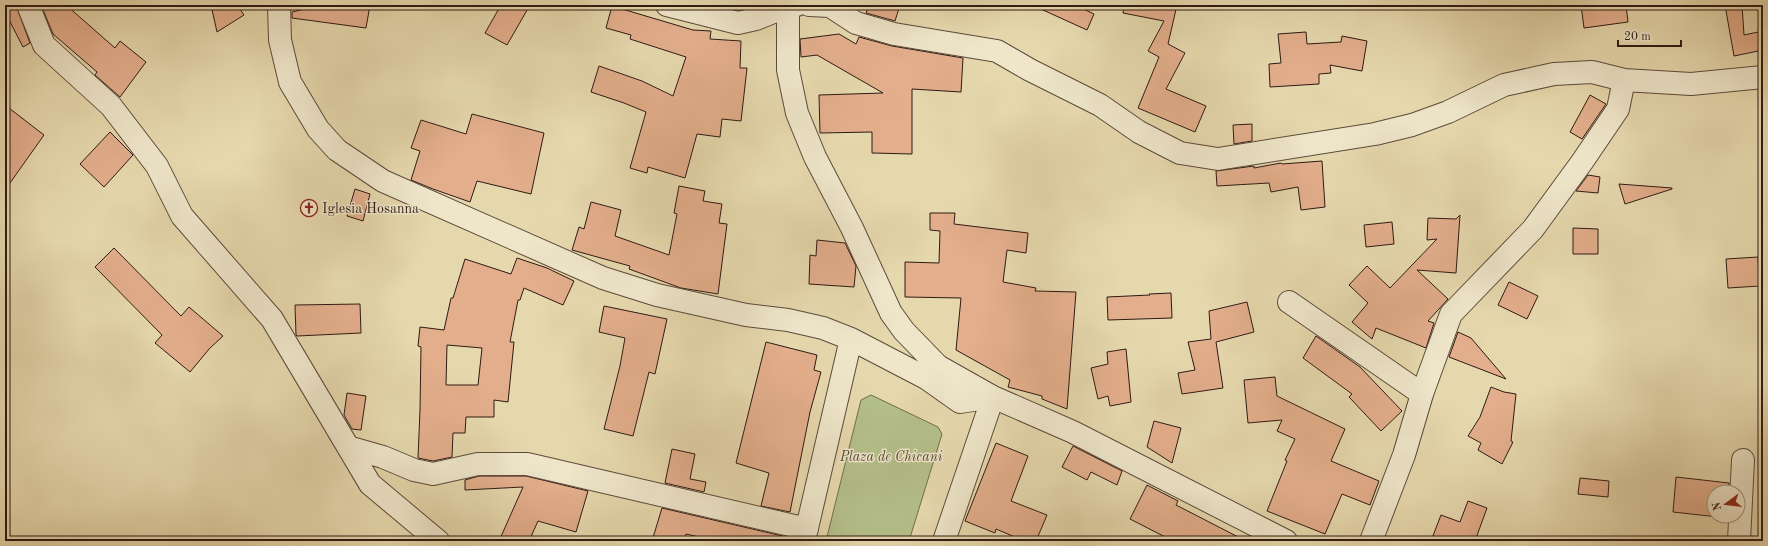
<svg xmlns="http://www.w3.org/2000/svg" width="1768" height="546" font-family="'Old Standard TT',serif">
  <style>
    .green { fill: #b4bf8a; stroke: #716c4e }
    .building { fill: #e3ae8c; stroke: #2e1a13; fill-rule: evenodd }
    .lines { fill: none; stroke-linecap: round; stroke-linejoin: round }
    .minor-casing { stroke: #5c4a3a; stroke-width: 24 }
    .minor { stroke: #efe6ca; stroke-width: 22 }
    .labels { text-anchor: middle; stroke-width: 3; stroke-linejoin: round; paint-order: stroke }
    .poi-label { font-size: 14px; fill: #2e1a13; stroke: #efe6ca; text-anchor: start }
    .park-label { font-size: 14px; font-style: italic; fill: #564c37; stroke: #efe6ca }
  </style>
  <rect width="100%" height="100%" fill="#e6d8ad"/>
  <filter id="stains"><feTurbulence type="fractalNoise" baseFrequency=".005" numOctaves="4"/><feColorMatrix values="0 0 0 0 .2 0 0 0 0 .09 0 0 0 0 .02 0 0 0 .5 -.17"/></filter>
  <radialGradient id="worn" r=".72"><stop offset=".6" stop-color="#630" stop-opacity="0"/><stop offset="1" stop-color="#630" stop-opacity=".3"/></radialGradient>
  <!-- green -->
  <path class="green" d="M 871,395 L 938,427 L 942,434 L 909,541 L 826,541 L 861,400 Z"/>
  <!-- building -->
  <path class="building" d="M 5,5 L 16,5 L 30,43 L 23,47 L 5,12 Z
    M 41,5 L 66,5 L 115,48 L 120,41 L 146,62 L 120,97 L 95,75 L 97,72 L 53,34 Z
    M 211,5 L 237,5 L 244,15 L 217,32 Z
    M 321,5 L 370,5 L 366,28 L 292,18 L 292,12 Z
    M 501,5 L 530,5 L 507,45 L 485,33 Z
    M 869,5 L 900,5 L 895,21 L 866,13 Z
    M 1032,5 L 1075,5 L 1094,14 L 1087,30 Z
    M 1124,5 L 1177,5 L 1168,44 L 1185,53 L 1166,89 L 1206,106 L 1195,132 L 1138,108 L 1159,57 L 1148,51 L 1164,21 L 1123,13 Z
    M 1581,5 L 1626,5 L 1628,22 L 1584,28 Z
    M 1725,5 L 1742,5 L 1744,35 L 1763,31 L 1763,50 L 1734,56 Z
    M 612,6 L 693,30 L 711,31 L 710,39 L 741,41 L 740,68 L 747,68 L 741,121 L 722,119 L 720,137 L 697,134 L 685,178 L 648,167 L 647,173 L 630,168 L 646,112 L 624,103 L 591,92 L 599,66 L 642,81 L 673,96 L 686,57 L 630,39 L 631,35 L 606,28 Z
    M 1306,32 L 1307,44 L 1341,42 L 1342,36 L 1367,41 L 1362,71 L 1330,65 L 1331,73 L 1319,74 L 1319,84 L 1270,87 L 1269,64 L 1281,63 L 1278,34 Z
    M 839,34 L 856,44 L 859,37 L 892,46 L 963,58 L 961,92 L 912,89 L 912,154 L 872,153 L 872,132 L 820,133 L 819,95 L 883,93 L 817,55 L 801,57 L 800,39 Z
    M 1590,95 L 1606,104 L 1582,139 L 1570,132 Z
    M 5,105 L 44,135 L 5,190 Z
    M 472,114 L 544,133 L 531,194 L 477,181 L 470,202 L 433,189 L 411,180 L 420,151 L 411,148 L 421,120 L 466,134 Z
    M 1252,124 L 1252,141 L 1234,144 L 1233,125 Z
    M 110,132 L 133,155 L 104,187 L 80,164 Z
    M 1322,161 L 1325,207 L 1301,210 L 1298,187 L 1271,192 L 1269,183 L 1217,186 L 1216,171 L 1254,166 L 1254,168 L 1281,163 L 1282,164 Z
    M 1588,175 L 1600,177 L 1598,193 L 1576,191 Z
    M 1619,184 L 1672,188 L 1672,189 L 1625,204 Z
    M 679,186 L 705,191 L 703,201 L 722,204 L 719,223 L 727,224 L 718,294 L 681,288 L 629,269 L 630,266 L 572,250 L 579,227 L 584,229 L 591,202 L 621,210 L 615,236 L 669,255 L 677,214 L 674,213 Z
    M 355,189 L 370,194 L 363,221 L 347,216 Z
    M 930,213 L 955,213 L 954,224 L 1028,233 L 1026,253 L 1007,250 L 1003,282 L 1036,288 L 1035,291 L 1076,292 L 1067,409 L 1042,399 L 1042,396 L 1008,387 L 1010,380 L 956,350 L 961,298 L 905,297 L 905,262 L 939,263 L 940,231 L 930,230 Z
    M 1460,215 L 1456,273 L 1417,270 L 1448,299 L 1428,321 L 1434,323 L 1426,348 L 1376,328 L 1372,339 L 1352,322 L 1368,303 L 1349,285 L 1367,266 L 1390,288 L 1437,239 L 1427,240 L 1428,218 L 1456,219 Z
    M 1392,222 L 1394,244 L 1366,247 L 1364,225 Z
    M 1573,228 L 1598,229 L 1598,254 L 1573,254 Z
    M 817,240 L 845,243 L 856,266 L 854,287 L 809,284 L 810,255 L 816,256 Z
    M 114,248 L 181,316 L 189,307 L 223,336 L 210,348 L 190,372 L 155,343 L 162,335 L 95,267 Z
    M 1758,257 L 1760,286 L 1728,288 L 1726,259 Z
    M 517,258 L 547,268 L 574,281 L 563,305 L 524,288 L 520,300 L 518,300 L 510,342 L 514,342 L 508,402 L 494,400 L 494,417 L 466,417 L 465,433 L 453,433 L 452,457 L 433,461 L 418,458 L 420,410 L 421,347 L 418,346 L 420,327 L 444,330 L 451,298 L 453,298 L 465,259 L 511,274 ZM 447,345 L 482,348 L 478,385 L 446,385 Z
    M 1509,282 L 1538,296 L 1527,319 L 1498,305 Z
    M 1171,293 L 1172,318 L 1108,320 L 1107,297 L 1150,295 L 1149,294 Z
    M 1247,302 L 1254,332 L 1216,342 L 1223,388 L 1182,394 L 1178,373 L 1195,370 L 1188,342 L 1211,339 L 1209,311 Z
    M 360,304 L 361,333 L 297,336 L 296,335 L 295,305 Z
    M 604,306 L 667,319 L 655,374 L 649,372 L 633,436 L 604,429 L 620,366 L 625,338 L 599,332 Z
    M 1458,332 L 1471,338 L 1506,379 L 1449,357 Z
    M 1316,336 L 1360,367 L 1402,411 L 1381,431 L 1349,397 L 1352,394 L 1303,358 Z
    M 766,342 L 817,355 L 814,370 L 821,372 L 810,412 L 790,512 L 761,506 L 769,473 L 736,463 Z
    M 1126,349 L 1131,402 L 1110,406 L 1108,396 L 1098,399 L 1091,368 L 1108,364 L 1107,352 Z
    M 1275,377 L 1277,396 L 1345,429 L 1331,461 L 1379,481 L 1370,505 L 1342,494 L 1325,534 L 1267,511 L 1287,461 L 1285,460 L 1295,439 L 1277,431 L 1282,420 L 1248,423 L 1244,380 Z
    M 1491,387 L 1504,392 L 1516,394 L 1511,441 L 1513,442 L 1502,464 L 1478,450 L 1481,443 L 1468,436 L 1480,417 Z
    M 347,393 L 366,396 L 361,430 L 352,429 L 344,415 Z
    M 1154,421 L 1181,428 L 1172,463 L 1147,447 Z
    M 996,443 L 1028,456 L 1011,501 L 1047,515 L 1036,541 L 1024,541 L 996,529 L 995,533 L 965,521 Z
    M 1073,446 L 1122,471 L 1117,485 L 1091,472 L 1087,480 L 1062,467 Z
    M 672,449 L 695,454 L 690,479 L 706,482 L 704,492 L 665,483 Z
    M 479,476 L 526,476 L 588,491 L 576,532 L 538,521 L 529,541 L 499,541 L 523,487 L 465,490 L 465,480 Z
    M 1676,477 L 1729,483 L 1729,492 L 1714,492 L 1714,516 L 1727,516 L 1727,518 L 1673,512 Z
    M 1580,478 L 1609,481 L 1608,497 L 1578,494 Z
    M 1147,485 L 1178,501 L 1176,505 L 1246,541 L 1173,541 L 1130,519 Z
    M 1468,501 L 1487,508 L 1475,541 L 1431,541 L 1441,515 L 1460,522 Z
    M 662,508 L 791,538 L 790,541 L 716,541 L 686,534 L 684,541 L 652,541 Z"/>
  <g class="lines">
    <!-- minor casing -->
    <g class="minor-casing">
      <path id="minor" d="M 28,5 L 44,45 L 111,106 L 157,166 L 182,216 L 272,319 L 370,484 L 438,541
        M 279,5 L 280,40 L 290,82 L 318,129 L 337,150 L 383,181 L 603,278 L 657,295 L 746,315 L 788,320 L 823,328 L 851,339 L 926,378 L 960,402 L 993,397
        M 667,5 L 738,23 L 756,19 L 788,6 L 797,5
        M 809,5 L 830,6 L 856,23 L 894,34 L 997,51 L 1030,70 L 1100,105 L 1139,132 L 1180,153 L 1218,159 L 1375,134 L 1412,125 L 1448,112 L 1504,85 L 1554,74 L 1592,72 L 1624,80 L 1691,84 L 1763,77
        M 788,6 L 788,70 L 797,113 L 815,157 L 852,228 L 891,313 L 904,331 L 938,366 L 993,397 L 1073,432 L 1286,541
        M 1289,302 L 1422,394
        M 348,447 L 383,457 L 414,470 L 433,474 L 478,464 L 527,464 L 807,529
        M 804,541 L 851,339
        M 944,541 L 993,397
        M 1371,541 L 1404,455 L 1422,394 L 1451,314 L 1533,229 L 1582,162 L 1618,109 L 1624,80
        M 1739,541 L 1743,460"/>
    </g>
    <!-- minor -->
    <use href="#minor" class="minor"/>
  </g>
  <!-- icons -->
  <defs>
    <g id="church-ring" transform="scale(0.9)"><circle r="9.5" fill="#efe6ca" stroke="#8f2418" stroke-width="1.5"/><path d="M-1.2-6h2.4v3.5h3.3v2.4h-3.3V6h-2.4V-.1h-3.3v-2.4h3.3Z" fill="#8f2418"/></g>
  </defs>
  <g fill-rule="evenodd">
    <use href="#church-ring" x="309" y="208"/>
  </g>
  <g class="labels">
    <!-- poi labels -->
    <g class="poi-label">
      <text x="322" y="213">Iglesia Hosanna</text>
    </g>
    <!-- park labels -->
    <g class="park-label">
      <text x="891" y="461">Plaza de Chicani</text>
    </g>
  </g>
  <!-- margin -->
  <rect width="1768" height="546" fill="none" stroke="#e6d8ad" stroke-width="20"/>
  <rect x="6" y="6" width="1756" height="534" fill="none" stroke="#2e1a13" stroke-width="2"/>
  <rect x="10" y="10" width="1748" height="526" fill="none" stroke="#2e1a13"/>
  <!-- north arrow -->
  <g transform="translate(1726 504) rotate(255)"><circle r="19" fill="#efe6ca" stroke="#a29481"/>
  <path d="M0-3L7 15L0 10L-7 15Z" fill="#8f2418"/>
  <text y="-6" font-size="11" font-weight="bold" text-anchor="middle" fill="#2e1a13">N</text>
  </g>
  <!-- scale -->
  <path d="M1618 40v6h63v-6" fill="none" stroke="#2e1a13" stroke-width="2"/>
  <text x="1624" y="40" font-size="12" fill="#2e1a13" stroke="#efe6ca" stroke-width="3" paint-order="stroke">20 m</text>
  <rect width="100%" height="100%" filter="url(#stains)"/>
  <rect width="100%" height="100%" fill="url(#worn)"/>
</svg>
